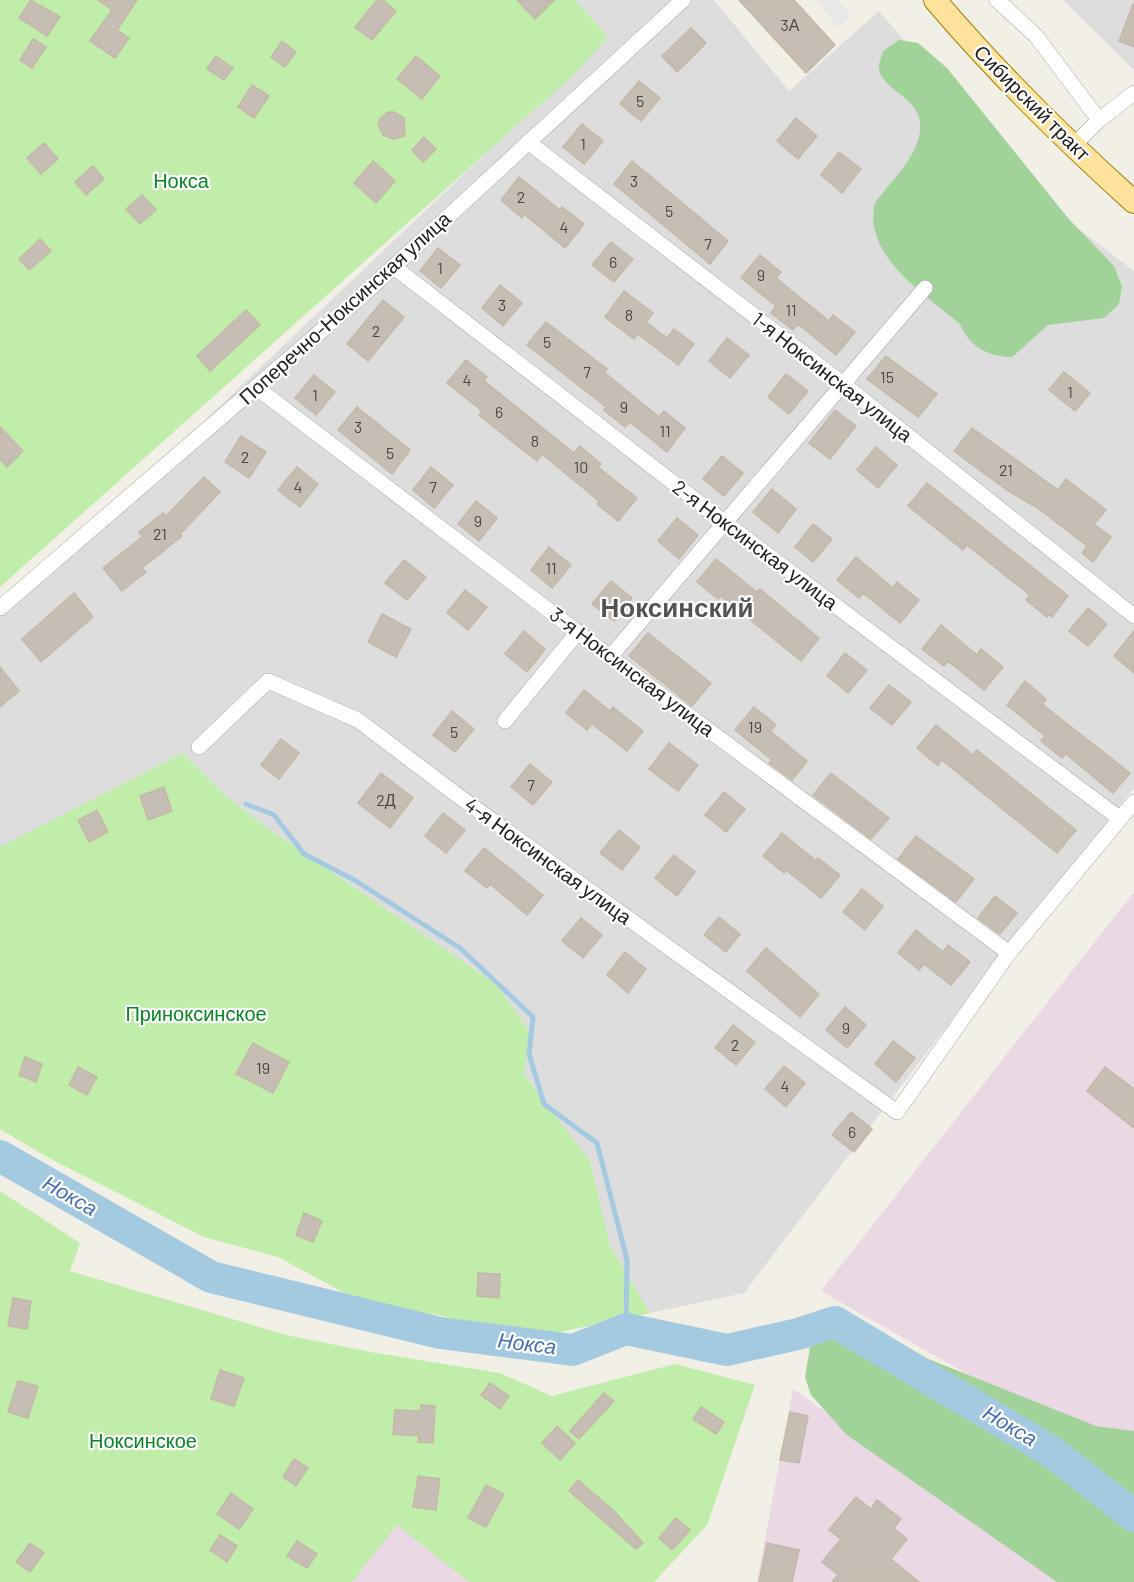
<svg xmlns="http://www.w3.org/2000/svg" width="1134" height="1582" font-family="Barlow,sans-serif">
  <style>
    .residential { fill: #dedddd }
    .industrial { fill: #ead8e4 }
    .grass { fill: #c1edaa }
    .forest { fill: #a1d299 }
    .parking { fill: #e8e8e8 }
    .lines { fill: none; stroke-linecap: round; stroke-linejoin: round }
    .stream { stroke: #a4cae1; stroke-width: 5 }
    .river { stroke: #a4cae1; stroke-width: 32 }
    .building { fill: #c6beb5; stroke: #c4b8a7; stroke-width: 1.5 }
    .minor-casing { stroke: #a7a7a7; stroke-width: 16 }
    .primary-casing { stroke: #9c7f00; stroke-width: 24 }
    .minor { stroke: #fff; stroke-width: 15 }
    .primary { stroke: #ffe39d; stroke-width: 22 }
    .labels { text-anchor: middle; stroke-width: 4.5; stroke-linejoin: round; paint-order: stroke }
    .number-label { font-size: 16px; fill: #4a4845 }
    .street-label { font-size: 20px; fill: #202020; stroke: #fff }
    .park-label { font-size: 20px; fill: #068623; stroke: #fff }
    .water-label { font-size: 21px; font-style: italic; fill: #466eb6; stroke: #fff }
    .district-label { font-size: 26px; font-weight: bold; fill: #535353; stroke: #fff }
  </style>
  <rect width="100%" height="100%" fill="#f1efe6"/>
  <!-- residential -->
  <path class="residential" d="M 575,0 L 714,0 L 789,91 L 879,11 L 1042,201 L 1134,271 L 1134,788 L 1000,956 L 744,1293 L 650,1313 L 610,1246 L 590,1161 L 524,1074 L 530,1032 L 496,984 L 267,828 L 225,795 L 183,753 L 0,847 L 0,615 L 608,37 Z
    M 1063,0 L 1134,0 L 1134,70 Z"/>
  <!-- industrial -->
  <path class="industrial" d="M 1134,892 L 1134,1469 L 821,1291 Z
    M 793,1389 L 1066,1582 L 757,1582 Z
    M 397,1524 L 441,1558 L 469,1582 L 352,1582 Z"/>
  <!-- grass -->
  <path class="grass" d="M 0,0 L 575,0 L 608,37 L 570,78 L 0,587 Z
    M 183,753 L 225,795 L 267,828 L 496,984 L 530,1032 L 524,1074 L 590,1161 L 610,1246 L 650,1313 L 546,1335 L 482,1328 L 439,1315 L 363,1303 L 278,1257 L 204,1237 L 49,1158 L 0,1129 L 0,847 Z
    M 0,1191 L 80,1243 L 70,1271 L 286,1335 L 376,1353 L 500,1373 L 552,1396 L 675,1364 L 755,1385 L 707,1525 L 654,1582 L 469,1582 L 397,1525 L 352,1582 L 0,1582 Z"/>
  <!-- forest -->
  <path class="forest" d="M 899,40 L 918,43 L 947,68 L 1068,218 L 1114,266 L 1122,286 L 1119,304 L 1104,318 L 1048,325 L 1012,357 C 989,357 969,347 960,324 C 926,295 862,256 875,203 C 889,184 913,161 919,137 C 928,96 884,95 879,69 C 878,64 882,56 883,51 Z
    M 840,1333 L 872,1347 L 921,1356 L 1096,1426 L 1134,1431 L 1134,1582 L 1057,1582 L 847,1435 L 811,1395 L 805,1377 L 811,1341 Z"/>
  <!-- parking -->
  <path class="parking" d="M 816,0 L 838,0 L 851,16 L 838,27 Z"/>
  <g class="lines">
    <!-- stream -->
    <path class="stream" d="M 246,804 L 274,815 L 304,854 L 356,881 L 460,948 L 533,1017 L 529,1054 L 544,1104 L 597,1143 L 627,1260 L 626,1329"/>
    <!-- river -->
    <path class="river" d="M 0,1156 L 211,1277 L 440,1333 L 573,1350 L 626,1329 L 727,1350 L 798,1334 L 835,1322 L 1052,1452 L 1134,1516"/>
  </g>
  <!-- building -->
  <path class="building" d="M 31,0 L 60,17 L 47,36 L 19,18 Z
    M 98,0 L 137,0 L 117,30 L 129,38 L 115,58 L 90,41 L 112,10 Z
    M 377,0 L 383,0 L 396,11 L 372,40 L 355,27 Z
    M 517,0 L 554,0 L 535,19 Z
    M 739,0 L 794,0 L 835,45 L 806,73 Z
    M 1133,4 L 1134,5 L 1134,47 L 1119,41 Z
    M 691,28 L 706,43 L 677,72 L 662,56 Z
    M 33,39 L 46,47 L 32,68 L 20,60 Z
    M 282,41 L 296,52 L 285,67 L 271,57 Z
    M 216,56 L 233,68 L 224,80 L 207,69 Z
    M 416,56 L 440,76 L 422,99 L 397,79 Z
    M 639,81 L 660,98 L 641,121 L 620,104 Z
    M 252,85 L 269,96 L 254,118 L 238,107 Z
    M 388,112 L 394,112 L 404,118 L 405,136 L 393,139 L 383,135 L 378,125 L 380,119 Z
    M 796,118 L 817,136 L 798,159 L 777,141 Z
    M 582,124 L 603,141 L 584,164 L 563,147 Z
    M 424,137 L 436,149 L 423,162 L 412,150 Z
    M 44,143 L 58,159 L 41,174 L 27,158 Z
    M 839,152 L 861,169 L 842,193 L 821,175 Z
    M 373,161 L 395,181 L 376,203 L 354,183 Z
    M 632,161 L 728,241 L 710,264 L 614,184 Z
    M 93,166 L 104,179 L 86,195 L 75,182 Z
    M 519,177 L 560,210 L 562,207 L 584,224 L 565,248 L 524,214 L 522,218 L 501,200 Z
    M 142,195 L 156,210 L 140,224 L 126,209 Z
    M 40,239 L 51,251 L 29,270 L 19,259 Z
    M 611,242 L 633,259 L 614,282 L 592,265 Z
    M 438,248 L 460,265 L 441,288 L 420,271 Z
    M 760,255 L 781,272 L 776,278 L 829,321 L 833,315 L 855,332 L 836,355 L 798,324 L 793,330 L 771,313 L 776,306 L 741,278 Z
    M 500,285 L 522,303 L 503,326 L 482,308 Z
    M 624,291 L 653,313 L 646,322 L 667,338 L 674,329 L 694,344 L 678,365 L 638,334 L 634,339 L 605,317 Z
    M 383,300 L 404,317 L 368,361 L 347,344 Z
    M 246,310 L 260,325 L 210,371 L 197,356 Z
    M 546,322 L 607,369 L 604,372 L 659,417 L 664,411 L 685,428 L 667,452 L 630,422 L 625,427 L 604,410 L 606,407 L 527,345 Z
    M 727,338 L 749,355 L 730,378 L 709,361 Z
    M 886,356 L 937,394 L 918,417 L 867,379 Z
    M 466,360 L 487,377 L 484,381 L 574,453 L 580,446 L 601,464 L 598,467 L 637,498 L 618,521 L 597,504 L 599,501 L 542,454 L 537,461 L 500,432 L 479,415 L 482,411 L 447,383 Z
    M 1064,372 L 1090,393 L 1075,411 L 1049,390 Z
    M 786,374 L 808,391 L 789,414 L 768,397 Z
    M 314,375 L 335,392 L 316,415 L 295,398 Z
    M 357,407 L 410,450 L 392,474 L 338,430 Z
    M 835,410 L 856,426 L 830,459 L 809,443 Z
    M 0,427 L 23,451 L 7,467 L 0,459 Z
    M 972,428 L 1058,490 L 1066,479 L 1106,510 L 1094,524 L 1111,537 L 1093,562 L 1082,553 L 1087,546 L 1039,509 L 1007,490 L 954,451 Z
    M 241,436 L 266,452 L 249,478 L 225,462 Z
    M 876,447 L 897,465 L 878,488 L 857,470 Z
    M 722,456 L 743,473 L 724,496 L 703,479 Z
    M 297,467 L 318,484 L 300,507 L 278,490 Z
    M 431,467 L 453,485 L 434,508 L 413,490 Z
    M 204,477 L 220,492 L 180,534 L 182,536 L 142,568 L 146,572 L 122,591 L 103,568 L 142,537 L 139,532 L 163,513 L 166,516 Z
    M 927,483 L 1068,596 L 1052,617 L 1049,615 L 1047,617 L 1026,600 L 1030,595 L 967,545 L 963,550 L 908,506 Z
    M 772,489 L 796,509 L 778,533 L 753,512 Z
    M 476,501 L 497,518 L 479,541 L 458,524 Z
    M 677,518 L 698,535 L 679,559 L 658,541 Z
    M 813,524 L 832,539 L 813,562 L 795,547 Z
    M 549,547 L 571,565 L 552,588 L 531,570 Z
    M 856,557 L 893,588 L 897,582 L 919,600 L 900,623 L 863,593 L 859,598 L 837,580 Z
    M 716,559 L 757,592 L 760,589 L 819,638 L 801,661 L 721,596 L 718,599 L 697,582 Z
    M 404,560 L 426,577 L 407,600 L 385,583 Z
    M 611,581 L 632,598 L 614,621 L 592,604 Z
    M 465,590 L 487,607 L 468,630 L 447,613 Z
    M 74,593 L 93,617 L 41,662 L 22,639 Z
    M 1088,608 L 1107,624 L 1088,646 L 1069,631 Z
    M 382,614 L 411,629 L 396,657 L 368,642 Z
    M 941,625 L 977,655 L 981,649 L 1003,667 L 984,690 L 948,661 L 944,666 L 922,649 Z
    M 524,631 L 545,649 L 527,672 L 505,654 Z
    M 1134,631 L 1134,673 L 1114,656 Z
    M 648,633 L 711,683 L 692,706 L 629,656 Z
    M 845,653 L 867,670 L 848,693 L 827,676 Z
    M 0,667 L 19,691 L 0,707 Z
    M 1025,681 L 1046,699 L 1042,704 L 1130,773 L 1113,793 L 1066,754 L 1062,758 L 1041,741 L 1045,736 L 1007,705 Z
    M 889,685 L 911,702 L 892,725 L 870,708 Z
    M 584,690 L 610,711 L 613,707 L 643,731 L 627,751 L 592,724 L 587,730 L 566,713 Z
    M 754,707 L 776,725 L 770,731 L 807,761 L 792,780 L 769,763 L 772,760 L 735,730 Z
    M 452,711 L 474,729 L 455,752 L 433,735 Z
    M 936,725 L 973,755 L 977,750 L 1076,830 L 1057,853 L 942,760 L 938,766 L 917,748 Z
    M 281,739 L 299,753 L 279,779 L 261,765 Z
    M 669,743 L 698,765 L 678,791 L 649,769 Z
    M 530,764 L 552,782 L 533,805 L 511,787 Z
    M 381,773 L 413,798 L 390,828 L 358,803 Z
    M 831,773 L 889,818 L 871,839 L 813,795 Z
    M 164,787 L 172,811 L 148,820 L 140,796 Z
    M 724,792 L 745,809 L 726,832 L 705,815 Z
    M 97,810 L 108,832 L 89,842 L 78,820 Z
    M 443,813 L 465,830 L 446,853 L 425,836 Z
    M 619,830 L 640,847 L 622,870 L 600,853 Z
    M 782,833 L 816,861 L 818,858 L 840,875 L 821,898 L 786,870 L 784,873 L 763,856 Z
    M 916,836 L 974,879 L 956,902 L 898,859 Z
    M 484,848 L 543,895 L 527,915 L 490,884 L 487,888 L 465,871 Z
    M 674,855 L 695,872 L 677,896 L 655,878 Z
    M 862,889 L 883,906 L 865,930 L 843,912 Z
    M 995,896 L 1017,913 L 1000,934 L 978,918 Z
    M 719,917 L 740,934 L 726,952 L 704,935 Z
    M 581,918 L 602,935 L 583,958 L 562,941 Z
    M 916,930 L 943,952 L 948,945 L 970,962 L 951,985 L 924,964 L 919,970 L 898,953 Z
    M 766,948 L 819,994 L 800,1017 L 747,971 Z
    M 625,952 L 646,969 L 628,993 L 607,975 Z
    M 845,1007 L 866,1025 L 847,1048 L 826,1030 Z
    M 733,1025 L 755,1042 L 736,1065 L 715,1048 Z
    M 893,1041 L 915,1058 L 896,1082 L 875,1064 Z
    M 253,1043 L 289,1062 L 273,1093 L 236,1074 Z
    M 25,1057 L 42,1064 L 36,1082 L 19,1075 Z
    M 784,1066 L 805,1083 L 786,1107 L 765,1089 Z
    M 78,1067 L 97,1077 L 87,1095 L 69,1085 Z
    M 1105,1067 L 1134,1089 L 1134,1128 L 1087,1091 Z
    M 851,1112 L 872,1129 L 854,1152 L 832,1135 Z
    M 304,1213 L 322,1221 L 313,1242 L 296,1235 Z
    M 478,1273 L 500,1274 L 499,1298 L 477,1296 Z
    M 13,1298 L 31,1301 L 27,1329 L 8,1326 Z
    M 220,1370 L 244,1378 L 234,1406 L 211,1399 Z
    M 18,1381 L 38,1386 L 28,1418 L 8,1412 Z
    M 490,1383 L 509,1396 L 500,1409 L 481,1395 Z
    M 604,1393 L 614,1401 L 579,1439 L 570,1431 Z
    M 421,1405 L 435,1406 L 433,1443 L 418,1442 L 419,1436 L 393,1434 L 395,1410 L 420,1411 Z
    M 701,1407 L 724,1422 L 716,1434 L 693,1419 Z
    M 790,1412 L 808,1416 L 799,1463 L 780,1460 Z
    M 557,1426 L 575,1443 L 560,1460 L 542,1443 Z
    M 294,1459 L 308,1468 L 296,1486 L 283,1477 Z
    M 418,1476 L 440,1479 L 436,1510 L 413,1507 Z
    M 578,1480 L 613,1510 L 643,1543 L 636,1549 L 569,1491 Z
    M 486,1485 L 504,1494 L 486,1527 L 468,1518 Z
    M 231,1493 L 253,1509 L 239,1529 L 217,1514 Z
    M 856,1497 L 871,1509 L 877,1500 L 901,1519 L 894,1528 L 907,1539 L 891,1559 L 919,1582 L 832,1582 L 838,1575 L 822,1562 L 841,1539 L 829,1530 Z
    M 676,1518 L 690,1530 L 672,1550 L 659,1538 Z
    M 220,1535 L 237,1546 L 227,1562 L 210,1550 Z
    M 297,1541 L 317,1554 L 307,1568 L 287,1556 Z
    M 30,1543 L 44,1553 L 30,1572 L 16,1562 Z
    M 767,1543 L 799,1550 L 792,1582 L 759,1582 Z"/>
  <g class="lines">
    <!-- minor casing -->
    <g class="minor-casing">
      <path id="minor" d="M 997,0 L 1036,36 L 1099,120
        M 528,142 L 843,384 L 1134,616
        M 1073,146 L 1099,120 L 1134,93
        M 394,267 L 724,522 L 1119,818
        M 257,388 L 610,657 L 1009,953
        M 0,608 L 364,294 L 683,0
        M 610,657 L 925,288
        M 505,721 L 578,632
        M 199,747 L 268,681 L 358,720 L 457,795 L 897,1112 L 1009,953 L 1134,802"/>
    </g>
    <!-- primary casing -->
    <g class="primary-casing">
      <path id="primary" d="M 935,0 C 996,72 1064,139 1134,202"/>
    </g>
    <!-- minor -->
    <use href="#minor" class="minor"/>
    <!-- primary -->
    <use href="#primary" class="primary"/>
  </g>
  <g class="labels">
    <!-- number labels -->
    <g class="number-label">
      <text x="790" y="31">3А</text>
      <text x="640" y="107">5</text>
      <text x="583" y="150">1</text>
      <text x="634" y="187">3</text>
      <text x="521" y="203">2</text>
      <text x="669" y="217">5</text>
      <text x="564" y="233">4</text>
      <text x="708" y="250">7</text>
      <text x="613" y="268">6</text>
      <text x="440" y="274">1</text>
      <text x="761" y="281">9</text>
      <text x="502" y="311">3</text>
      <text x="791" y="316">11</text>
      <text x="629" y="321">8</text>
      <text x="376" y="337">2</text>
      <text x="547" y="348">5</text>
      <text x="587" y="378">7</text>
      <text x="887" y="383">15</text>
      <text x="467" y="386">4</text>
      <text x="1070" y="398">1</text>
      <text x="315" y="401">1</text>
      <text x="624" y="413">9</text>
      <text x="499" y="418">6</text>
      <text x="358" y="433">3</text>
      <text x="665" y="437">11</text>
      <text x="535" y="447">8</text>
      <text x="390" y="459">5</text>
      <text x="245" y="463">2</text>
      <text x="581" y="473">10</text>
      <text x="1006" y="476">21</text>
      <text x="298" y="493">4</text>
      <text x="433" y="493">7</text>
      <text x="478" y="527">9</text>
      <text x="160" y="540">21</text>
      <text x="551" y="574">11</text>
      <text x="755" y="733">19</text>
      <text x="454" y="738">5</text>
      <text x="531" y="791">7</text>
      <text x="386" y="806">2Д</text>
      <text x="846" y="1034">9</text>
      <text x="735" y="1051">2</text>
      <text x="263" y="1074">19</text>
      <text x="785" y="1092">4</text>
      <text x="852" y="1138">6</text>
    </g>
    <!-- street labels -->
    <g class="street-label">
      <text transform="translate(1032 103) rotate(45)" y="7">Сибирский тракт</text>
      <text transform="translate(345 308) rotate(-42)" y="7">Поперечно-Ноксинская улица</text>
      <text transform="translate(832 377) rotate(38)" y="7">1-я Ноксинская улица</text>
      <text transform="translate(755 545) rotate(37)" y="7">2-я Ноксинская улица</text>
      <text transform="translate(632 672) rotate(37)" y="7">3-я Ноксинская улица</text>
      <text transform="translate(548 861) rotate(36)" y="7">4-я Ноксинская улица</text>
    </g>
    <!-- park labels -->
    <g class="park-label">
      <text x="181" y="188">Нокса</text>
      <text x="196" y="1021">Приноксинское</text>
      <text x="143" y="1448">Ноксинское</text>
    </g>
    <!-- water labels -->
    <g class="water-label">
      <text transform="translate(70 1196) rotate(30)" y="7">Нокса</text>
      <text transform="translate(527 1344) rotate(7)" y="7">Нокса</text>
      <text transform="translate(1010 1426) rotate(31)" y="7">Нокса</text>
    </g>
    <!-- district labels -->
    <g class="district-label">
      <text x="677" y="617">Ноксинский</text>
    </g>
  </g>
</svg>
